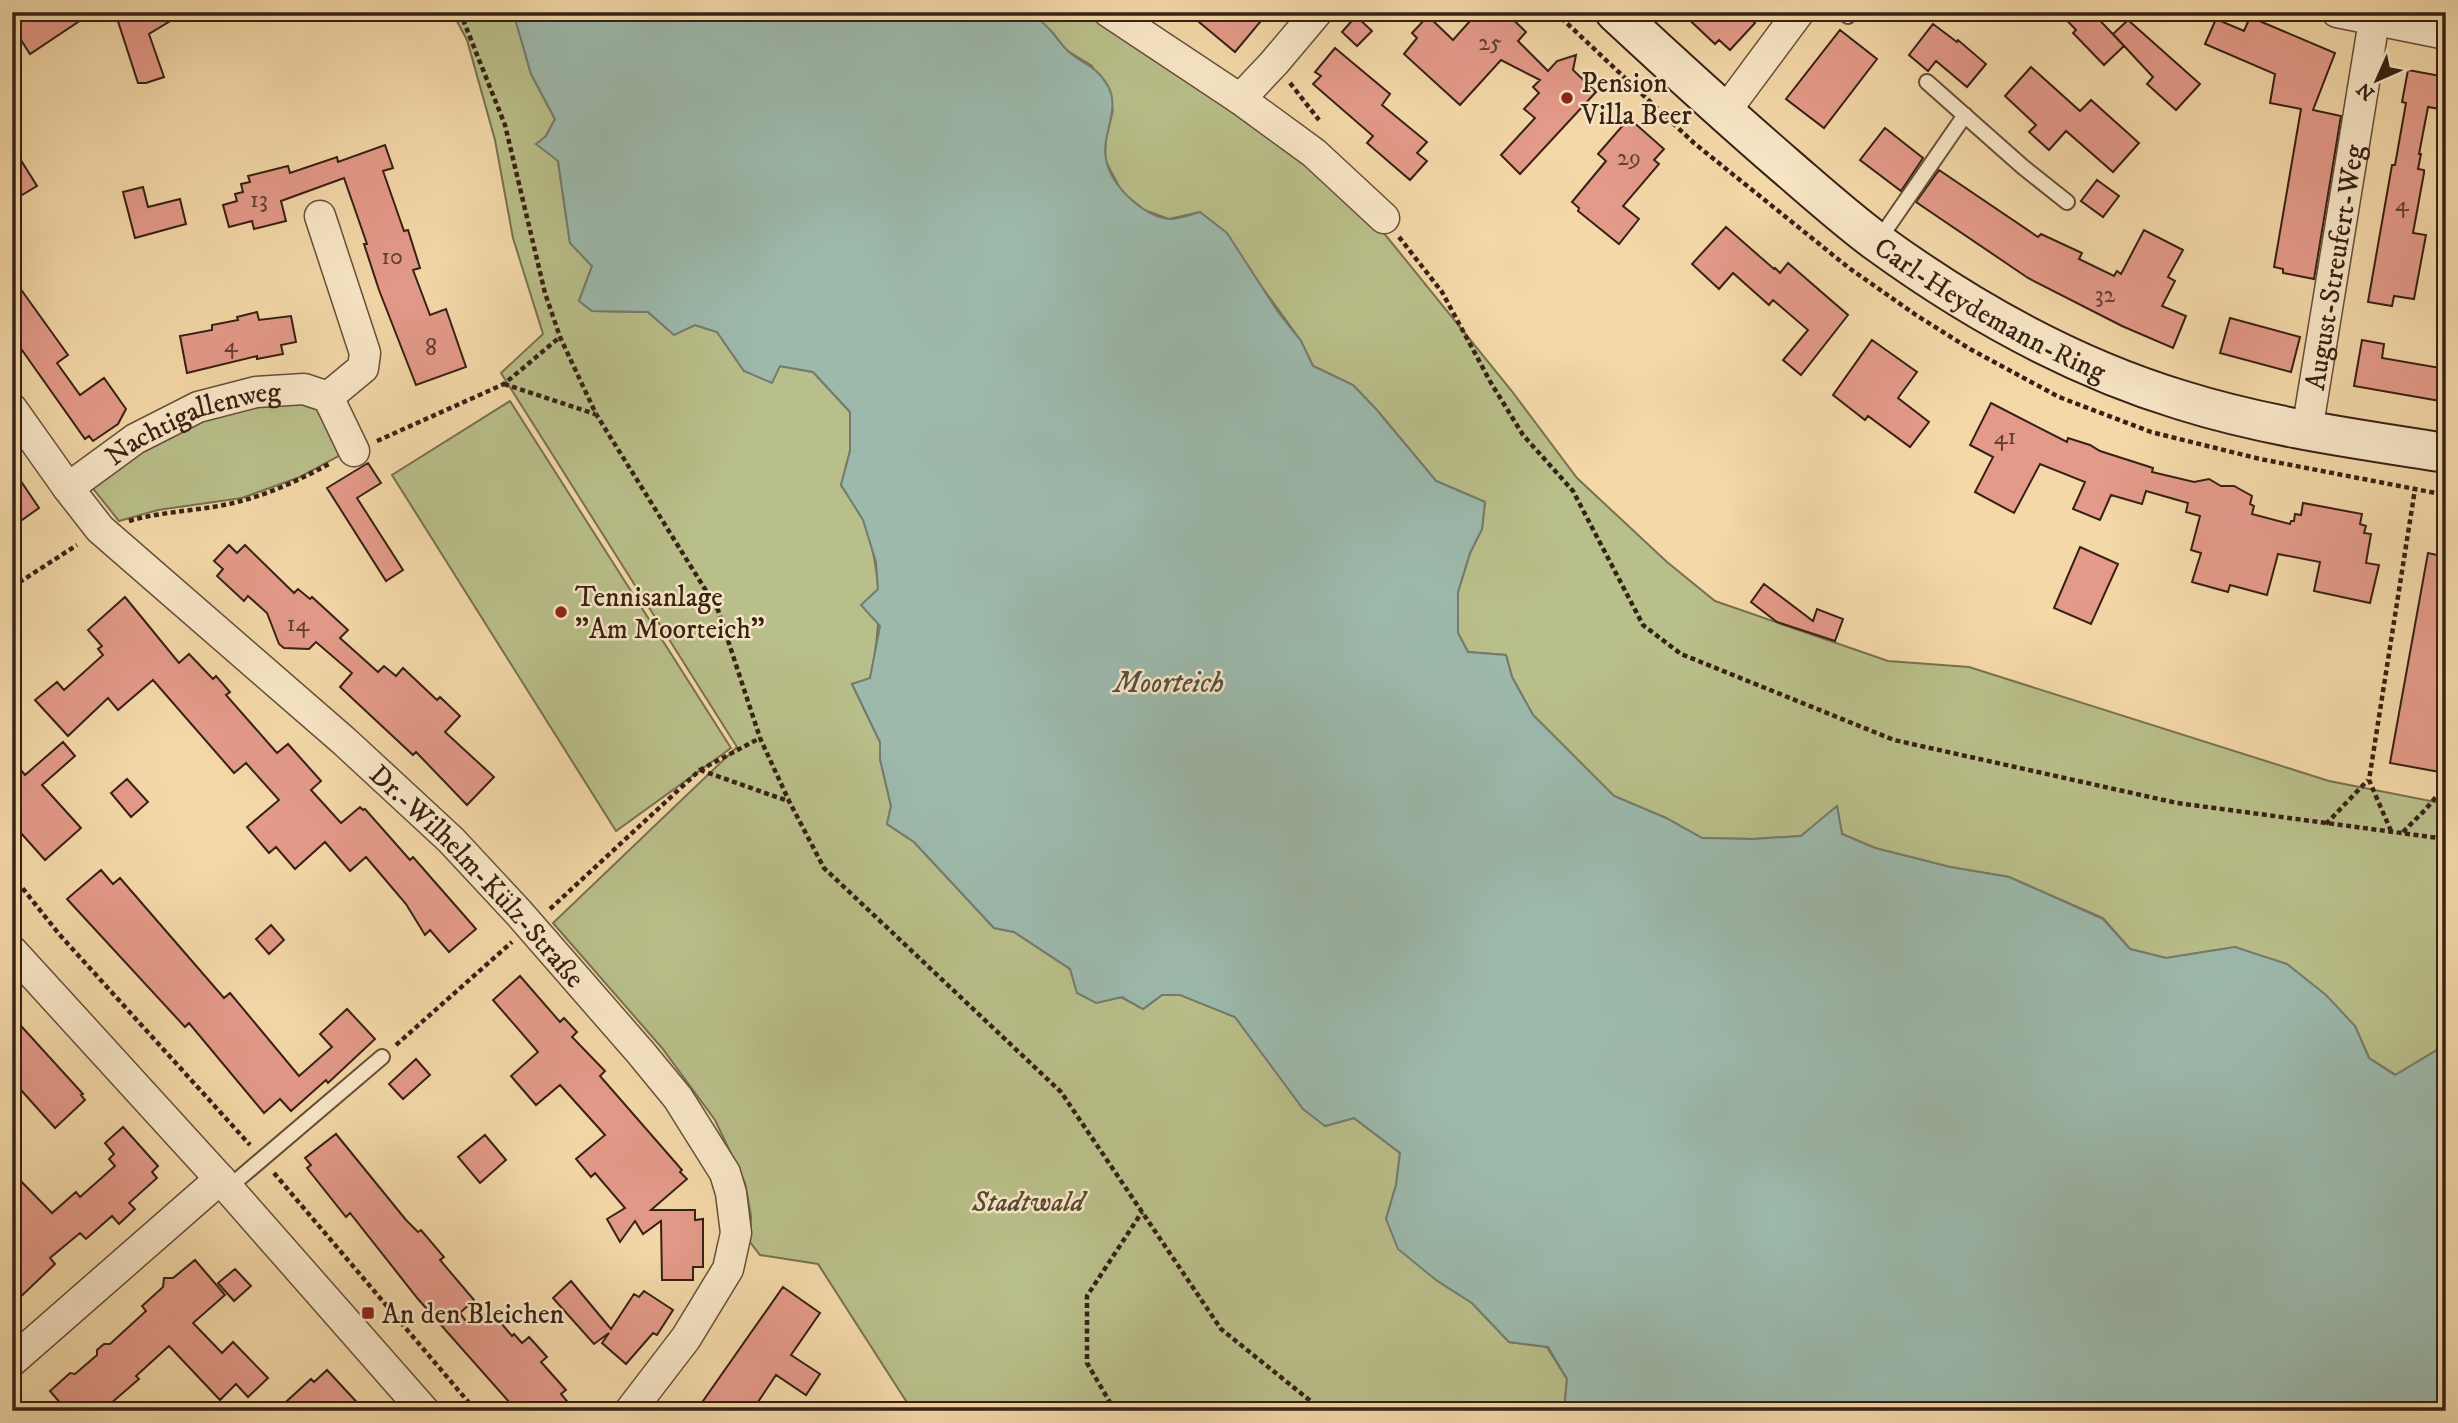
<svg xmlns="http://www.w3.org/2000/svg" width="2458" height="1423" font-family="'IM FELL DW Pica',serif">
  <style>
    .green { fill: #b9bf8a; stroke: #787050; stroke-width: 2 }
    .water { fill: #9cb9ac; stroke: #747c70; stroke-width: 2 }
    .building { fill: #e49a89; stroke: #372115; stroke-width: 2 }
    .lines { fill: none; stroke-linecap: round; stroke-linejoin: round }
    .service-casing { stroke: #664f3a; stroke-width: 18 }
    .minor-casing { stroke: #664f3a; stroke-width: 33 }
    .secondary-casing { stroke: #372115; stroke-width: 42 }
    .path { stroke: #372115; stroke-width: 4.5; stroke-dasharray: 5 3.5; stroke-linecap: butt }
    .service { stroke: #f8e6c6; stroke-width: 14 }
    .minor { stroke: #f8e6c6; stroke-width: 30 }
    .secondary { stroke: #f8e6c6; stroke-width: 38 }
    .poi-dot { fill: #8f2418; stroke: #f8e6c6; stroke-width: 2.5 }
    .labels { text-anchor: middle; stroke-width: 5; stroke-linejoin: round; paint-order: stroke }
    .number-label { font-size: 24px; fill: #623f32 }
    .poi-label { font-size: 28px; fill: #372115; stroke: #f8e6c6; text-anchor: start }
    .street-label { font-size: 28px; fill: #372115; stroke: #f8e6c6 }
    .park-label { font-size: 28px; font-style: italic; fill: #584832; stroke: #f8e6c6 }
    .water-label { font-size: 30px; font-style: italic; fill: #554f42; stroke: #f8e6c6 }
  </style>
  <rect width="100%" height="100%" fill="#f4d8a8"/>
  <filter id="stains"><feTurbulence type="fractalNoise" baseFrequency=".00286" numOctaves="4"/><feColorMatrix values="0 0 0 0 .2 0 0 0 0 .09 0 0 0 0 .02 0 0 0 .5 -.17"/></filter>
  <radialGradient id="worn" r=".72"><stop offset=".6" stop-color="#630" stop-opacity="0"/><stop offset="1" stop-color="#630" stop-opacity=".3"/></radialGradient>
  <!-- green -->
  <path class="green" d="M 452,12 L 513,12 L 516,18 L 531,74 L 555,119 L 546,136 L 558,161 L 570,243 L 592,266 L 579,301 L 592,311 L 648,312 L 674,334 L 695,325 L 717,332 L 744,371 L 780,366 L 813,372 L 850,412 L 850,451 L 841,485 C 848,496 859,509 864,522 C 883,573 882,626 870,679 L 852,684 L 880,742 L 880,759 L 891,806 L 887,824 L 914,842 L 994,928 L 1014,932 L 1070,969 L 1096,1003 L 1121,997 L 1143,1009 L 1162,995 L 1181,995 L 1235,1017 L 1273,1068 L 1325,1126 L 1354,1118 L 1400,1153 L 1396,1185 L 1386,1219 L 1436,1280 L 1472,1303 L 1509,1342 L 1547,1347 L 1567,1379 L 1564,1411 L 901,1411 L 906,1401 L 818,1264 L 760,1255 L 750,1242 L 751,1216 L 745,1183 L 715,1120 L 662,1048 L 553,923 L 737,747 L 501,373 L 543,334 L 513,238 L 495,140 L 467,40 Z
    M 1020,12 L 1092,12 L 1246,114 L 1379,227 L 1511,390 L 1577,478 L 1667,562 L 1715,601 L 1888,661 L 1969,667 L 2329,781 L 2446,804 L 2446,1048 L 2437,1050 L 2396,1075 L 2369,1058 L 2355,1026 L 2236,947 L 2166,958 L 2130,949 L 2103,918 L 2009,877 L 1950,867 L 1875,848 L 1842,834 L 1837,806 L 1801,836 L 1753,839 L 1702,838 L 1666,818 L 1614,796 L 1533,715 L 1512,677 L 1506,655 L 1468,652 L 1458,633 L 1458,592 L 1470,553 L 1482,529 L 1485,502 L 1436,481 L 1376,409 L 1353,385 L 1313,366 L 1301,341 L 1256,279 L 1200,212 L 1169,219 L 1144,210 L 1122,192 L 1105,160 L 1106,138 L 1113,110 L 1092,66 L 1066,50 L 1053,33 L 1035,16 Z
    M 304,392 L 349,447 L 337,457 L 300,477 L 242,498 L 158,510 L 119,521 L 87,481 L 199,410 Z
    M 510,401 L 731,748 L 616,831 L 392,475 Z"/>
  <!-- water -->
  <path class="water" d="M 513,12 L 1020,12 C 1045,18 1049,30 1065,48 C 1078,63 1096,64 1108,86 C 1121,109 1101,135 1106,159 C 1111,186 1142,215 1168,219 C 1178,220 1191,214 1200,212 L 1227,233 L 1278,312 L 1301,341 L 1313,366 L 1353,385 L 1376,409 L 1436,481 L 1485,502 L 1482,529 L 1470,553 L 1458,592 L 1458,633 L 1468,652 L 1506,655 L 1512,677 L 1533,715 L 1614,796 L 1666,818 L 1702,838 L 1753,839 L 1801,836 L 1837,806 L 1842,834 L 1875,848 L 1950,867 L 2009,877 L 2103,919 L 2130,949 L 2166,958 L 2235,947 L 2287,964 L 2326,995 L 2355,1026 L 2369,1058 L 2395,1075 L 2437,1050 L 2446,1048 L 2446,1411 L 1564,1411 L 1567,1379 L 1548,1347 L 1509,1342 L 1472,1303 L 1436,1280 L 1398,1249 L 1386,1219 L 1396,1185 L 1400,1153 L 1354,1118 L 1325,1126 L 1303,1109 L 1235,1017 L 1180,995 L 1162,995 L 1143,1009 L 1122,997 L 1096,1003 L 1077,993 L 1070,969 L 1014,932 L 994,928 L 914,842 L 887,824 L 891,806 L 880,759 L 880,742 L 852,684 L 870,678 L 880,626 L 861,605 L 878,589 L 876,562 L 863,520 L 841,485 L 850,451 L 850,412 L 813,372 L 780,366 L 772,383 L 744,371 L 717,332 L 695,325 L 674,335 L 648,312 L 592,311 L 579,301 L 592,266 L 570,243 L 558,161 L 536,144 L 546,136 L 555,119 L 531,74 Z"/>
  <!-- building -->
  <path class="building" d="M 12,12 L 93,12 L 30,54 L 21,40 L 12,47 Z
    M 115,12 L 185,12 L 149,34 L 164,77 L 146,83 L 138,83 Z
    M 1187,12 L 1250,12 L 1261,21 L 1235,52 Z
    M 1478,12 L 1505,12 L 1526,32 L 1518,41 L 1548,71 L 1557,61 L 1576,55 L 1573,70 L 1596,92 L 1520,174 L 1501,155 L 1535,118 L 1524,109 L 1539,93 L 1533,87 L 1540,80 L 1501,60 L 1460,105 L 1404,54 L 1417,38 L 1412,33 L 1428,16 L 1453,40 Z
    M 1681,12 L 1744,12 L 1755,23 L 1730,50 L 1719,40 L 1715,44 Z
    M 2059,12 L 2092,12 L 2124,46 L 2104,65 L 2073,33 L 2076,30 Z
    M 1356,16 L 1372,31 L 1357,46 L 1342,32 Z
    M 2250,17 L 2335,53 L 2313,110 L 2341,116 L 2314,279 L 2283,273 L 2283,269 L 2274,267 L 2301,109 L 2270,103 L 2275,74 L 2205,44 L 2216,19 L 2244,31 Z
    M 2128,20 L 2200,84 L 2176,110 L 2147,84 L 2153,77 L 2113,34 Z
    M 1933,24 L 1957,42 L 1958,40 L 1986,64 L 1967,87 L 1936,61 L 1928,71 L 1909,55 Z
    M 1840,30 L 1877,59 L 1824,128 L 1786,99 Z
    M 1335,48 L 1390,94 L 1382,105 L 1427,142 L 1417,153 L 1427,161 L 1410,180 L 1367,143 L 1373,136 L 1313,84 L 1321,76 L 1315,72 Z
    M 2031,67 L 2080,111 L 2091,100 L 2139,143 L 2113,172 L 2066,131 L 2049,150 L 2029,132 L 2036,125 L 2005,96 Z
    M 2408,70 L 2446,77 L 2446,110 L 2428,107 L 2419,154 L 2421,154 L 2418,169 L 2424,170 L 2424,173 L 2413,233 L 2426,235 L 2414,299 L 2394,296 L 2392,306 L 2368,302 L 2392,165 L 2395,165 L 2406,103 L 2402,102 Z
    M 1631,120 L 1664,149 L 1654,160 L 1659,164 L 1623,206 L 1639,219 L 1619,244 L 1578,211 L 1579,208 L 1572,202 L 1606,161 L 1598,154 L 1624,124 Z
    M 1885,128 L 1923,158 L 1901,191 L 1860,160 Z
    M 385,145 L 393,168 L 383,171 L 404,231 L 408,230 L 420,268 L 413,270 L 430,315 L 446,309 L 466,367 L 416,385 L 379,290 L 364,244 L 367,244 L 344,178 L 281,201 L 286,221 L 254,229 L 252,221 L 229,227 L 223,205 L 237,201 L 235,194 L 243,192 L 241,184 L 250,182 L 248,176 L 288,166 L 290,173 L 337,157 L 338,162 Z
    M 12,146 L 37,186 L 12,201 Z
    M 1939,170 L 2038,237 L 2041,234 L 2082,253 L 2079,259 L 2114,276 L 2117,271 L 2121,274 L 2144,230 L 2183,250 L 2168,277 L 2175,281 L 2162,306 L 2186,316 L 2173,348 L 2122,326 L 2028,278 L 1916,202 Z
    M 2097,180 L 2119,196 L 2103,217 L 2081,201 Z
    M 143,187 L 148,207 L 180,199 L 186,224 L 135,238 L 123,192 Z
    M 1726,227 L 1774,269 L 1775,268 L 1780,273 L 1788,263 L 1848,315 L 1801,375 L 1783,360 L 1808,330 L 1773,300 L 1769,305 L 1733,273 L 1719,289 L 1692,264 Z
    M 12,277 L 68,355 L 57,363 L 80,395 L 104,378 L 126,409 L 118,424 L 93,441 L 89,436 L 85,439 L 12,336 Z
    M 257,312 L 259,320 L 291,316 L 296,342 L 281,345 L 283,354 L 257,359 L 257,356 L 187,373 L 180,336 L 212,330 L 212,325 L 238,320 L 237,317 Z
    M 2230,318 L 2300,337 L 2291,372 L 2220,353 Z
    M 1872,340 L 1917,372 L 1898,398 L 1929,422 L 1910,447 L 1868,416 L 1865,420 L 1833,395 Z
    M 2362,340 L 2384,344 L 2382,358 L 2446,369 L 2446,402 L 2354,386 Z
    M 1991,403 L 2067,442 L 2068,438 L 2090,445 L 2100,451 L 2153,468 L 2152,472 L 2194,482 L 2209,479 L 2221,486 L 2234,486 L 2252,496 L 2250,504 L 2254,506 L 2252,514 L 2290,524 L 2291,521 L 2294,521 L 2295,514 L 2301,515 L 2303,503 L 2362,514 L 2360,524 L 2366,526 L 2364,533 L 2371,534 L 2366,563 L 2379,565 L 2370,603 L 2314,591 L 2320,562 L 2278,554 L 2267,595 L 2230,585 L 2228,592 L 2192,582 L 2201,553 L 2191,550 L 2200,516 L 2186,512 L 2188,503 L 2146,491 L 2142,504 L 2111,495 L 2100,520 L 2073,509 L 2085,482 L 2040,464 L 2014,513 L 1975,492 L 1993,457 L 1970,445 Z
    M 368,463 L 381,483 L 357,498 L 403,570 L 386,581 L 327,488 Z
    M 12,468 L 39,508 L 12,527 Z
    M 229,545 L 237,553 L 245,545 L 294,593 L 298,589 L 310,599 L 312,597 L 348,630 L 340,638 L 378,672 L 384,666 L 396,676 L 403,668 L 437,700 L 440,697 L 460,716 L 445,732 L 494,777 L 467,805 L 416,752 L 413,755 L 340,687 L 352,673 L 316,642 L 309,649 L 284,648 L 279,644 L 267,613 L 248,596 L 244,601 L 217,576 L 223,569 L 214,561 Z
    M 2080,547 L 2118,564 L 2091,624 L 2054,608 Z
    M 2428,553 L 2446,557 L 2446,741 L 2440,772 L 2390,763 Z
    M 1764,584 L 1813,621 L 1817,609 L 1843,619 L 1835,641 L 1777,622 L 1751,602 Z
    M 125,597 L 179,663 L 189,654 L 213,679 L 216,676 L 230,692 L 226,695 L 277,753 L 288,744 L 321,781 L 311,790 L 341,823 L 360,807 L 363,810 L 365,809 L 410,860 L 413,857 L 476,929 L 449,952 L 430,930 L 425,935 L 406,904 L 366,857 L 350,871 L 325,842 L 295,869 L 276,847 L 269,853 L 247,827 L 279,800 L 246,763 L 234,773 L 153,680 L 118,710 L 108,698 L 68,736 L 35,700 L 57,682 L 64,690 L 103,655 L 98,649 L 102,646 L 88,630 Z
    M 63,742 L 75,756 L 42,785 L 81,828 L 45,860 L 12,823 L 12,759 L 25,775 Z
    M 127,779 L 148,802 L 131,817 L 111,793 Z
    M 101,870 L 113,884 L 120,878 L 224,998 L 230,993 L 299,1076 L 332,1047 L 320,1034 L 347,1009 L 375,1039 L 328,1083 L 326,1080 L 291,1111 L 280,1099 L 264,1113 L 189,1023 L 185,1027 L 67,899 Z
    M 271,925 L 284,940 L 269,954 L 256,939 Z
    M 520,976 L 560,1022 L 564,1018 L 577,1032 L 572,1037 L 605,1071 L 600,1076 L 682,1170 L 680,1172 L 687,1179 L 651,1210 L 695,1210 L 695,1220 L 703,1219 L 703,1267 L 693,1267 L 693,1280 L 662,1280 L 661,1221 L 643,1234 L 635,1221 L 620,1242 L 607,1219 L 625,1208 L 595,1173 L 591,1177 L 576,1159 L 605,1135 L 560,1085 L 536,1105 L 511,1076 L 538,1052 L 493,1000 Z
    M 12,1016 L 83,1094 L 81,1095 L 85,1100 L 55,1128 L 12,1080 Z
    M 416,1059 L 430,1075 L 403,1099 L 389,1084 Z
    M 123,1127 L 158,1166 L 152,1172 L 157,1178 L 129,1203 L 135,1209 L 119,1224 L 112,1216 L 86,1239 L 80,1233 L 50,1258 L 55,1264 L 12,1305 L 12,1172 L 52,1213 L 76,1192 L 80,1197 L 115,1166 L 109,1159 L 114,1154 L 105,1143 Z
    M 336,1134 L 406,1220 L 418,1232 L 421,1230 L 444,1257 L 440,1260 L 474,1300 L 460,1313 L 469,1325 L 491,1311 L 512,1336 L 514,1334 L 522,1343 L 529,1337 L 547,1357 L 541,1362 L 566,1390 L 561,1394 L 575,1411 L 517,1411 L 418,1299 L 350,1213 L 346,1217 L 307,1168 L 311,1165 L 305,1158 Z
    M 485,1135 L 506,1160 L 480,1183 L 458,1157 Z
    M 195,1260 L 225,1295 L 193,1323 L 222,1353 L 233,1342 L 268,1378 L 248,1397 L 236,1384 L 220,1400 L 169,1346 L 136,1376 L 139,1379 L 102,1411 L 67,1411 L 50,1391 L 70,1373 L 75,1374 L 97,1355 L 97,1350 L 104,1344 L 110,1344 L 146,1311 L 142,1306 L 163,1287 L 164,1278 L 173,1278 Z
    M 235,1269 L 251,1286 L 234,1301 L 218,1283 Z
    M 571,1281 L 611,1329 L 634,1294 L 639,1297 L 644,1291 L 673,1310 L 657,1335 L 653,1333 L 626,1364 L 602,1343 L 609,1333 L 594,1344 L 553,1298 Z
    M 783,1287 L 820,1313 L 791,1355 L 820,1374 L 806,1395 L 776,1375 L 752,1411 L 696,1411 Z
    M 327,1370 L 365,1411 L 276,1411 L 311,1379 L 314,1382 Z"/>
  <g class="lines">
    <!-- service casing -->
    <g class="service-casing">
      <path id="service" d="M 1843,12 L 1848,16
        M 1927,82 L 2023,167 L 2067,202
        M 1878,241 L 1965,115
        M 228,1188 L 382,1057"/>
    </g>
    <!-- minor casing -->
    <g class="minor-casing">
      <g id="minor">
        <path d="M 1109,12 L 1240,99 L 1314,153 L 1384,218"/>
        <path d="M 2337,12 L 2446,34"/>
        <path d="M 1240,99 L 1274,63 L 1317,12"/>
        <path d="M 1724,113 L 1799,12"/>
        <path d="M 320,216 L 365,353 L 363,368 L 328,397"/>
        <path id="s1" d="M 12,409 L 68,488 L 100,529 L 344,741 L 451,840 L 519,913 L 641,1053 L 678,1098 L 725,1173 L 731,1193 L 736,1233 L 728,1269 L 686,1338 L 630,1411"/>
        <path id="s2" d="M 2307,431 L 2374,21"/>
        <path id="s3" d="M 68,488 L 135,439 L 198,407 L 256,392 L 304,389 L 328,397 L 354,451"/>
        <path d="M 12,951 L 220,1179 L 424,1411"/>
        <path d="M 12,1361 L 220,1179"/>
      </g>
    </g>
    <!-- secondary casing -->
    <g class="secondary-casing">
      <g id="secondary">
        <path id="s4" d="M 1615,12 C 1672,65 1729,117 1788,168 C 1817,193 1846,219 1877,242 C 1969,309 2073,367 2181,400 C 2267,427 2357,439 2446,453"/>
      </g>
    </g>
    <!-- path -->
    <path class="path" d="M 460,12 L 505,125 L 545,293 L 560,337 L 596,414 L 718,610 L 760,738 L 789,801 L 824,868 L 1061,1092 L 1221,1329 L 1323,1411
      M 1555,12 L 1694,143 L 1849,268 L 1916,315 L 1970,349 L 2059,397 L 2151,432 L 2260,459 L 2446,495
      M 1290,83 L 1319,120
      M 1399,237 L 1442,292 L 1491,383 L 1523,435 L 1573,491 L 1643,625 L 1681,654 L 1894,740 L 2177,803 L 2446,839
      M 504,384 L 595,414
      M 377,441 L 504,384 L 560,337
      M 129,521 C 167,510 205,511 241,501 C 272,493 303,478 331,463
      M 12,587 L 77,545
      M 700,770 L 788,801
      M 2326,824 L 2368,780
      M 2391,831 L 2369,780 L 2415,489
      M 2403,832 L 2425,810 L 2446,785
      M 12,875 L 59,934 L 250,1145
      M 550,909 L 700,770 L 760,738
      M 396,1045 L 512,942
      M 274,1173 L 476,1411
      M 1115,1411 L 1087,1363 L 1087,1296 L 1142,1212"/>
    <!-- service -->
    <use href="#service" class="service"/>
    <!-- minor -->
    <use href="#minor" class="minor"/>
    <!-- secondary -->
    <use href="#secondary" class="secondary"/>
  </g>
  <!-- markers -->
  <g class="poi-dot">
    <circle cx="1567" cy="98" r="7"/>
    <circle cx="561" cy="612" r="7"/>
    <rect x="361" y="1306" width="14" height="14" rx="3.5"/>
  </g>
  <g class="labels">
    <!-- number labels -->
    <g class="number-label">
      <text x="1490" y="50">25</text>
      <text x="1629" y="165">29</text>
      <text x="259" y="207">13</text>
      <text x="2402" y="211">4</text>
      <text x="392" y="264">10</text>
      <text x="2105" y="302">32</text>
      <text x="231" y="352">4</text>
      <text x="431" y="355">8</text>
      <text x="2005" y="444">41</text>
      <text x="298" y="631">14</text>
    </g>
    <!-- poi labels -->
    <g class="poi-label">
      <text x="1581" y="92">Pension<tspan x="1581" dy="32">Villa Beer</tspan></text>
      <text x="575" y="606">Tennisanlage<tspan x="575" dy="32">"Am Moorteich"</tspan></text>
      <text x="382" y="1323">An den Bleichen</text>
    </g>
    <!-- street labels -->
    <g class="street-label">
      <text dy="10" stroke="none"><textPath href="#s2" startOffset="166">August-Streufert-Weg</textPath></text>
      <text dy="10" stroke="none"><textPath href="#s4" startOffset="481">Carl-Heydemann-Ring</textPath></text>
      <text dy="10" stroke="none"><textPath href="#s3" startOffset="144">Nachtigallenweg</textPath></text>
      <text dy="10" stroke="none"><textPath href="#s1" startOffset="662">Dr.-Wilhelm-Külz-Straße</textPath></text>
    </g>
    <!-- park labels -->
    <g class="park-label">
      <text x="1028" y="1211">Stadtwald</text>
    </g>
    <!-- water labels -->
    <g class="water-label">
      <text x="1169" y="692">Moorteich</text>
    </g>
  </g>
  <!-- margin -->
  <rect width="2458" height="1423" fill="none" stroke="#f4d8a8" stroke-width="42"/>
  <rect x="14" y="14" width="2430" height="1395" fill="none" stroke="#372115" stroke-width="3.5"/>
  <rect x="21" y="21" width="2416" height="1381" fill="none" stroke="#372115" stroke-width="2"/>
  <!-- north arrow -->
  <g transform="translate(2377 80) rotate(225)" stroke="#f8e6c6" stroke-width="5" paint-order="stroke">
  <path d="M0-5L12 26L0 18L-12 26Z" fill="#372115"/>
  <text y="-10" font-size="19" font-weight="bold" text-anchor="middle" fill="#372115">N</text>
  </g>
  <rect width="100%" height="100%" filter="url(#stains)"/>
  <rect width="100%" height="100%" fill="url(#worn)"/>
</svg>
